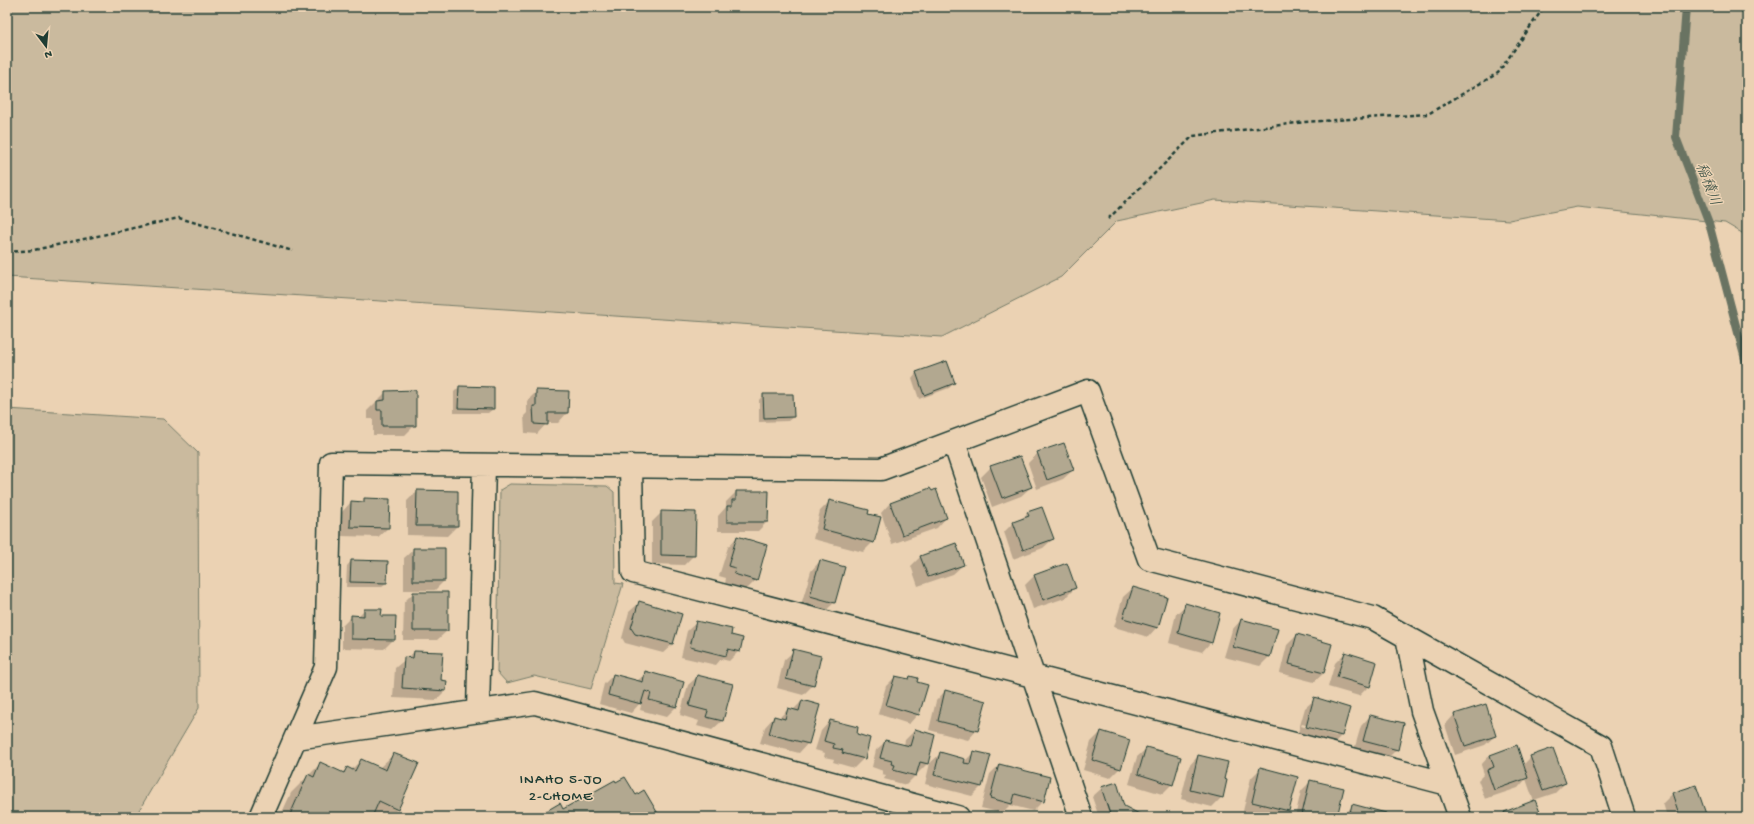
<svg xmlns="http://www.w3.org/2000/svg" width="1754" height="824" font-family="'Gochi Hand','Klee One',sans-serif">
  <style>
    .green { fill: #caba9e; stroke: #747c69 }
    .shadow { fill: #0003; fill-rule: evenodd }
    .lines { fill: none; stroke-linecap: round; stroke-linejoin: round }
    .stream { stroke: #697362; stroke-width: 8 }
    .building { fill: #b2a890; stroke: #1f3d34 }
    .minor-casing { stroke: #1f3d34; stroke-width: 25 }
    .path { stroke: #1f3d34; stroke-width: 2.5; stroke-dasharray: 4 3; stroke-linecap: butt }
    .minor { stroke: #ebd2b3; stroke-width: 22 }
    .labels { text-anchor: middle; stroke-width: 3; stroke-linejoin: round; paint-order: stroke }
    .water-label { font-size: 15px; font-style: italic; fill: #314a40; stroke: #ebd2b3 }
    .neighbourhood-label { font-size: 15px; letter-spacing: 1px; fill: #1f3d34; stroke: #ebd2b3 }
  </style>
  <rect width="100%" height="100%" fill="#ebd2b3"/>
  <filter id="ink" filterUnits="userSpaceOnUse"><feTurbulence type="fractalNoise" baseFrequency=".025" numOctaves="2"/><feDisplacementMap in="SourceGraphic" scale="8" xChannelSelector="R" yChannelSelector="G"/><feConvolveMatrix kernelMatrix="1 2 1 2 8 2 1 2 1" color-interpolation-filters="sRGB"/></filter>
  <g filter="url(#ink)">
    <!-- green -->
    <path class="green" d="M 7,7 L 1747,7 L 1747,236 L 1725,223 L 1577,207 L 1509,220 L 1215,200 L 1117,221 L 1061,277 L 942,337 L 7,277 Z
      M 7,409 L 163,419 L 198,453 L 199,708 L 135,817 L 7,817 Z
      M 510,484 L 607,486 L 614,492 L 615,583 L 623,584 L 591,689 L 534,676 L 507,683 L 497,672 L 500,490 Z"/>
    <!-- shadow -->
    <path class="shadow" d="M 946,362 L 954,383 L 949,388 L 919,399 L 912,378 L 916,373 Z
      M 459,387 L 493,409 L 488,413 L 454,413 L 454,392 Z
      M 537,391 L 568,392 L 567,413 L 558,423 L 547,423 L 537,434 L 525,433 L 524,416 L 527,413 L 527,401 Z
      M 386,392 L 415,425 L 405,435 L 373,435 L 373,419 L 367,419 L 367,411 Z
      M 763,395 L 793,417 L 788,421 L 759,422 L 759,400 Z
      M 1038,453 L 1073,470 L 1063,479 L 1037,489 L 1028,463 Z
      M 991,467 L 1031,487 L 1021,496 L 992,507 L 981,477 Z
      M 417,491 L 457,492 L 457,526 L 447,536 L 407,535 L 407,501 Z
      M 736,492 L 768,492 L 767,522 L 758,531 L 718,531 L 718,516 L 726,507 L 726,502 Z
      M 365,499 L 388,528 L 378,537 L 341,536 L 342,512 L 351,502 L 361,503 Z
      M 830,501 L 867,515 L 873,542 L 863,552 L 813,539 L 820,511 Z
      M 890,503 L 946,518 L 937,528 L 892,544 L 881,513 Z
      M 662,512 L 694,555 L 684,565 L 652,564 L 652,522 Z
      M 1028,513 L 1053,539 L 1043,548 L 1013,559 L 1004,532 L 1013,523 L 1020,520 Z
      M 737,537 L 756,580 L 746,590 L 725,584 L 726,578 L 719,576 L 728,547 Z
      M 414,549 L 444,581 L 435,590 L 404,590 L 404,558 Z
      M 921,556 L 963,565 L 953,574 L 918,586 L 911,566 Z
      M 351,561 L 386,583 L 381,587 L 346,587 L 347,566 Z
      M 820,561 L 834,603 L 824,612 L 801,605 L 811,571 Z
      M 1034,576 L 1075,588 L 1065,598 L 1033,609 L 1025,585 Z
      M 1133,588 L 1157,627 L 1148,637 L 1114,627 L 1123,597 Z
      M 413,593 L 447,631 L 437,640 L 403,640 L 404,602 Z
      M 639,603 L 673,644 L 663,653 L 625,643 L 622,638 L 629,612 Z
      M 1186,605 L 1211,642 L 1202,652 L 1169,643 L 1176,614 Z
      M 364,610 L 394,639 L 384,649 L 342,648 L 342,626 L 352,616 L 358,616 Z
      M 1241,620 L 1269,657 L 1260,666 L 1224,657 L 1232,630 Z
      M 697,622 L 739,651 L 729,661 L 721,659 L 716,665 L 681,657 L 687,631 Z
      M 1297,635 L 1324,673 L 1314,682 L 1280,673 L 1287,645 Z
      M 794,651 L 813,685 L 803,695 L 777,688 L 784,660 Z
      M 414,652 L 440,681 L 445,691 L 436,700 L 393,698 L 395,668 Z
      M 1345,653 L 1369,686 L 1359,696 L 1328,687 L 1335,663 Z
      M 646,673 L 683,683 L 676,707 L 666,717 L 640,710 L 642,701 L 631,713 L 599,704 L 604,684 L 613,675 L 637,681 Z
      M 698,676 L 732,685 L 722,721 L 712,730 L 697,726 L 699,721 L 680,715 L 688,685 Z
      M 895,677 L 907,680 L 910,677 L 916,683 L 918,714 L 909,724 L 878,714 L 886,686 Z
      M 945,691 L 977,730 L 968,740 L 929,730 L 936,701 Z
      M 1315,699 L 1349,708 L 1341,736 L 1332,745 L 1297,736 L 1305,708 ZM 1302,724 L 1336,734 L 1336,736 L 1301,726 Z
      M 802,701 L 808,743 L 799,753 L 760,743 L 765,727 L 774,717 L 778,719 L 788,709 L 793,710 Z
      M 1454,715 L 1495,736 L 1485,745 L 1455,755 L 1445,725 Z
      M 1370,716 L 1397,749 L 1387,759 L 1354,750 L 1361,726 Z
      M 830,721 L 855,734 L 864,758 L 854,768 L 833,762 L 834,759 L 824,757 L 825,753 L 815,750 L 821,731 Z
      M 915,730 L 934,735 L 927,764 L 906,785 L 884,779 L 886,775 L 882,774 L 883,771 L 872,767 L 876,750 L 886,741 L 904,745 L 905,740 Z
      M 1101,732 L 1120,768 L 1110,778 L 1083,770 L 1091,742 Z
      M 1147,748 L 1172,784 L 1162,794 L 1129,784 L 1137,757 Z
      M 974,752 L 981,787 L 972,796 L 925,784 L 930,763 L 940,754 L 963,763 Z
      M 394,754 L 397,809 L 390,817 L 280,817 L 291,793 L 320,764 L 342,773 L 347,768 L 351,770 L 361,760 L 379,768 Z
      M 1490,755 L 1523,765 L 1531,757 L 1565,783 L 1555,793 L 1534,800 L 1541,817 L 1501,817 L 1505,813 L 1534,802 L 1526,779 L 1518,788 L 1485,799 L 1478,780 L 1484,774 L 1481,765 Z
      M 1198,756 L 1223,779 L 1222,797 L 1212,807 L 1181,799 L 1189,766 Z
      M 999,765 L 1043,801 L 1033,811 L 1010,805 L 1002,813 L 981,808 L 990,774 Z
      M 1261,768 L 1289,810 L 1282,817 L 1266,817 L 1243,811 L 1251,778 Z
      M 1310,782 L 1336,817 L 1295,817 L 1301,791 Z
      M 1102,788 L 1123,807 L 1144,817 L 1099,817 L 1092,797 Z
      M 1672,794 L 1706,817 L 1667,817 L 1663,803 Z
      M 1353,805 L 1384,817 L 1343,817 Z"/>
    <g class="lines">
      <!-- stream -->
      <path class="stream" d="M 1686,7 L 1676,137 L 1709,223 L 1747,367"/>
    </g>
    <!-- building -->
    <path class="building" d="M 947,361 L 955,383 L 924,395 L 916,372 Z
      M 459,386 L 494,387 L 494,409 L 458,408 Z
      M 416,390 L 416,426 L 382,426 L 382,410 L 377,410 L 377,401 L 385,400 L 385,391 Z
      M 536,390 L 569,391 L 568,413 L 548,413 L 548,425 L 534,424 L 533,406 L 536,406 Z
      M 763,394 L 793,394 L 794,417 L 764,418 Z
      M 1064,443 L 1074,470 L 1047,480 L 1037,452 Z
      M 1020,456 L 1032,487 L 1002,498 L 990,466 Z
      M 930,488 L 932,491 L 936,489 L 947,518 L 902,535 L 890,503 Z
      M 417,490 L 458,491 L 458,526 L 416,526 Z
      M 736,491 L 769,491 L 768,522 L 727,522 L 727,506 L 732,506 L 732,500 L 736,500 Z
      M 364,498 L 390,499 L 389,528 L 350,527 L 351,501 L 364,502 Z
      M 829,500 L 869,510 L 868,514 L 881,517 L 874,543 L 822,529 Z
      M 1042,507 L 1054,539 L 1023,550 L 1013,522 L 1029,516 L 1027,512 Z
      M 661,511 L 696,512 L 695,556 L 661,555 Z
      M 737,536 L 767,545 L 757,581 L 734,574 L 735,568 L 728,566 Z
      M 956,543 L 964,565 L 928,577 L 920,556 Z
      M 413,548 L 445,548 L 445,581 L 413,581 Z
      M 351,560 L 388,561 L 387,583 L 350,582 Z
      M 820,560 L 845,567 L 835,603 L 810,596 Z
      M 1067,563 L 1076,588 L 1043,600 L 1034,575 Z
      M 1133,587 L 1167,597 L 1158,628 L 1123,618 Z
      M 413,592 L 448,592 L 448,631 L 413,631 Z
      M 639,601 L 682,614 L 673,644 L 635,634 L 631,628 Z
      M 1185,603 L 1220,613 L 1212,643 L 1178,633 Z
      M 364,609 L 382,609 L 381,616 L 396,616 L 395,640 L 351,639 L 351,615 L 364,616 Z
      M 1241,619 L 1278,629 L 1270,657 L 1233,647 Z
      M 696,621 L 732,629 L 731,635 L 743,638 L 740,652 L 728,649 L 726,656 L 690,647 Z
      M 1297,634 L 1332,644 L 1324,673 L 1289,664 Z
      M 793,649 L 821,656 L 814,686 L 786,679 Z
      M 414,651 L 443,652 L 441,680 L 447,681 L 446,691 L 402,688 L 404,657 L 413,658 Z
      M 1345,652 L 1377,662 L 1370,687 L 1337,677 Z
      M 645,671 L 684,682 L 677,707 L 649,700 L 651,693 L 645,691 L 641,704 L 608,695 L 613,674 L 643,682 Z
      M 697,675 L 733,684 L 723,721 L 706,717 L 708,711 L 689,706 Z
      M 895,676 L 909,679 L 910,676 L 918,678 L 917,682 L 928,685 L 919,715 L 886,705 Z
      M 945,690 L 986,701 L 978,731 L 938,721 Z
      M 1314,697 L 1350,708 L 1342,736 L 1306,727 Z
      M 802,700 L 820,705 L 809,744 L 769,734 L 774,716 L 785,719 L 788,708 L 799,711 Z
      M 1486,704 L 1496,736 L 1465,746 L 1454,714 Z
      M 1370,715 L 1404,723 L 1398,750 L 1363,741 Z
      M 830,720 L 858,727 L 857,734 L 870,738 L 865,759 L 842,753 L 843,750 L 833,748 L 834,744 L 824,741 Z
      M 915,729 L 935,735 L 928,764 L 920,762 L 916,776 L 893,770 L 895,765 L 891,764 L 892,761 L 880,758 L 885,740 L 910,746 Z
      M 1101,731 L 1130,740 L 1121,769 L 1092,760 Z
      M 1517,745 L 1528,778 L 1494,790 L 1487,770 L 1494,767 L 1490,755 Z
      M 1146,747 L 1181,757 L 1173,785 L 1138,774 Z
      M 1553,748 L 1566,783 L 1543,791 L 1530,756 Z
      M 973,751 L 991,755 L 982,787 L 934,775 L 940,752 L 965,759 L 964,763 L 970,764 Z
      M 393,753 L 419,763 L 398,810 L 379,801 L 372,817 L 289,817 L 308,774 L 314,777 L 320,762 L 344,773 L 347,767 L 355,771 L 361,759 L 386,770 Z
      M 1198,755 L 1228,762 L 1224,779 L 1227,780 L 1223,798 L 1190,790 Z
      M 999,764 L 1050,777 L 1044,802 L 1015,794 L 1012,804 L 990,798 Z
      M 1260,767 L 1298,777 L 1289,811 L 1252,802 Z
      M 625,777 L 636,795 L 644,790 L 660,817 L 536,817 L 560,803 L 563,809 L 615,780 L 616,782 Z
      M 1310,780 L 1344,788 L 1337,817 L 1313,817 L 1302,814 Z
      M 1117,782 L 1124,806 L 1145,817 L 1111,817 L 1101,787 Z
      M 1696,785 L 1707,817 L 1680,817 L 1672,793 Z
      M 1535,800 L 1542,817 L 1506,817 L 1504,812 Z
      M 1352,804 L 1386,813 L 1385,817 L 1349,817 Z"/>
    <g class="lines">
      <!-- minor casing -->
      <g class="minor-casing">
        <path id="minor" d="M 954,442 L 1081,817
          M 631,466 L 633,572 L 1448,784
          M 1407,637 L 1422,711 L 1460,817
          M 478,711 L 484,465
          M 296,738 L 535,703 L 958,817
          M 261,817 L 326,667 L 331,463 L 881,469 L 1088,391 L 1149,559 L 1373,618 L 1601,746 L 1624,817"/>
      </g>
      <!-- path -->
      <path class="path" d="M 1108,219 L 1193,136 L 1305,122 L 1428,114 L 1498,73 L 1544,7
        M 7,252 L 34,250 L 179,218 L 293,251"/>
      <!-- minor -->
      <use href="#minor" class="minor"/>
    </g>
  </g>
  <g class="labels">
    <!-- water labels -->
    <g class="water-label">
      <text transform="translate(1709 184) rotate(69)" y="5">稲積川</text>
    </g>
    <!-- neighbourhood labels -->
    <g class="neighbourhood-label">
      <text x="561" y="783">INAHO 5-JO<tspan x="561" dy="17">2-CHOME</tspan></text>
    </g>
  </g>
  <!-- margin -->
  <rect width="1754" height="824" fill="none" stroke="#ebd2b3" stroke-width="24"/>
  <rect x="12" y="12" width="1730" height="800" fill="none" stroke="#1f3d34" stroke-width="1.5" filter="url(#ink)"/>
  <!-- north arrow -->
  <g transform="translate(46 46) rotate(164)" stroke="#ebd2b3" stroke-width="3" paint-order="stroke">
  <path d="M0-3L7 15L0 10L-7 15Z" fill="#1f3d34"/>
  <text y="-6" font-size="11" font-weight="bold" text-anchor="middle" fill="#1f3d34">N</text>
  </g>
</svg>
